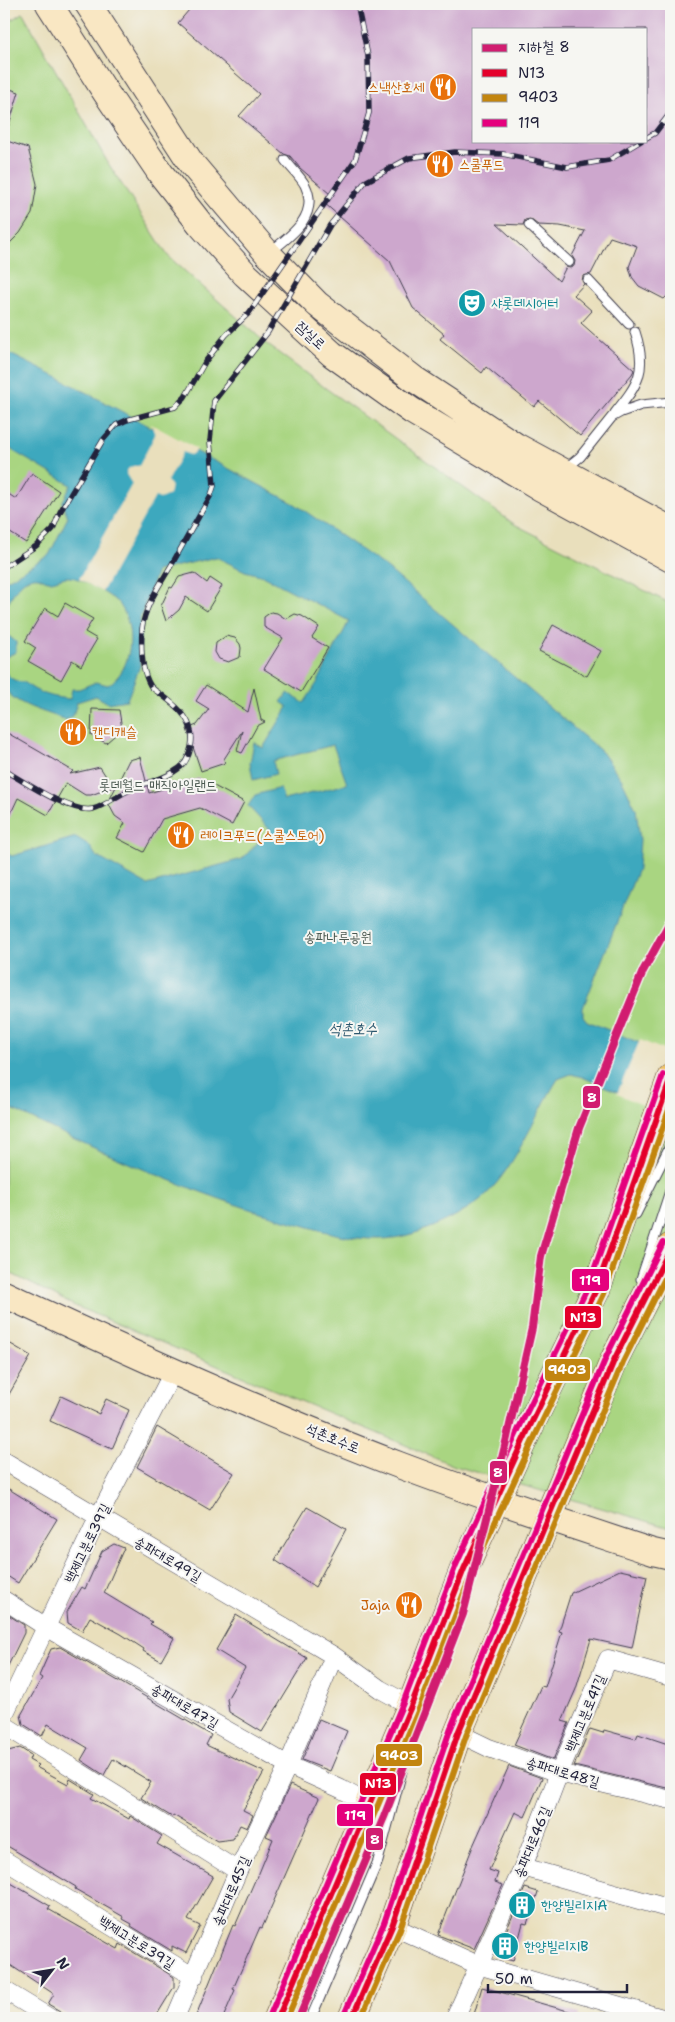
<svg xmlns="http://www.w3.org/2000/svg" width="675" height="2022" font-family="'Shantell Sans','Poor Story',sans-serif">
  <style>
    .green { fill: #a9d581; stroke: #667c5e }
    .water { fill: #3ea8be; stroke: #30657c }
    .pier { fill: #e9dfbc }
    .building { fill: #cda7cd; fill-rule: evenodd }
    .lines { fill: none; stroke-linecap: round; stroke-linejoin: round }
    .lane-casing { stroke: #403e4e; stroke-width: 11 }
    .street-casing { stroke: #403e4e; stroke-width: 19 }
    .secondary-casing { stroke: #403e4e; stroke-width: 28 }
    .primary-casing { stroke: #403e4e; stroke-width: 29 }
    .lane { stroke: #fff; stroke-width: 9 }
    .street { stroke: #fff; stroke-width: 18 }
    .secondary { stroke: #f9e7c3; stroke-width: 26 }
    .primary { stroke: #f1c369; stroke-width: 28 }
    .rail-casing { stroke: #22223b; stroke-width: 5.5 }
    .rail { stroke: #f6f6f2; stroke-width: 4; stroke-dasharray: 11; stroke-linecap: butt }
    .bus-1-casing { stroke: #f6f6f2; stroke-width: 10 }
    .bus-2-casing { stroke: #f6f6f2; stroke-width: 10 }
    .bus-3-casing { stroke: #f6f6f2; stroke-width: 10 }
    .bus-1 { stroke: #e4002b; stroke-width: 6 }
    .bus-2 { stroke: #c2850f; stroke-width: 6 }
    .bus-3 { stroke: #e5007d; stroke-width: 6 }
    .metro-1-casing { stroke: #f6f6f2; stroke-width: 11 }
    .metro-1 { stroke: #d11d70; stroke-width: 8 }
    .labels { text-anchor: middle; stroke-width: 4; stroke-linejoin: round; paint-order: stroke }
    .food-label { font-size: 14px; fill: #c56008; stroke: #f6f6f2; text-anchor: start }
    .culture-label { font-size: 14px; fill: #0d838f; stroke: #f6f6f2; text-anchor: start }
    .street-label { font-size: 14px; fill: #22223b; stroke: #f6f6f2 }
    .park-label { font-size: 14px; fill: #4a5850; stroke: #f6f6f2 }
    .water-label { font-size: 15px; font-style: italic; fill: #2d586f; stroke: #f6f6f2 }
    .line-badge { stroke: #f6f6f2; stroke-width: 2 }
    .badge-label { font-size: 14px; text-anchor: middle; font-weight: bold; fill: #fff }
  </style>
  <rect width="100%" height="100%" fill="#f6f6f2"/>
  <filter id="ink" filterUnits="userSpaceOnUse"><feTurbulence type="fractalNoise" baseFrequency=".02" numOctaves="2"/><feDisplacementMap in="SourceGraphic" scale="10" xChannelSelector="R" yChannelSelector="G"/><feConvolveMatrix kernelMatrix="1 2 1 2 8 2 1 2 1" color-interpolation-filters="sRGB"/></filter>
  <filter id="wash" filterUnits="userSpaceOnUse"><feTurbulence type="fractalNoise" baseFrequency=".0096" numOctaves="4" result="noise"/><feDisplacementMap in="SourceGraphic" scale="20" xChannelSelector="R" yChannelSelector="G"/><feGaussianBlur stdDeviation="1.12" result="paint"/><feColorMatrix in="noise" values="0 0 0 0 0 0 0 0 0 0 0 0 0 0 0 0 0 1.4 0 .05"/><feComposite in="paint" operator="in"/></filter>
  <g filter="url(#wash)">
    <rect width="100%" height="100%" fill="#e9dfbc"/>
    <!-- green -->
    <path class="green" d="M 23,13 L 108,163 L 168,256 L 268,345 L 324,387 L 514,524 L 671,604 L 671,1528 L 455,1466 L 75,1306 L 4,1270 L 4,24 Z"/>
    <!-- water -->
    <path class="water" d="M 4,351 L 59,378 L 295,504 L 387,568 L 602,752 L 622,780 L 636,809 L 640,840 L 638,869 L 583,1008 L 583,1016 L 587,1021 L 671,1056 L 671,1114 L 582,1077 L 571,1074 L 558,1079 C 535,1115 513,1173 481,1199 C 456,1219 412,1239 380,1239 C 350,1240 323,1231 295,1223 C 196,1195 96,1151 4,1105 L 4,852 L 12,856 L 76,837 L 89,845 L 96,856 L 147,885 L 242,859 L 270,830 L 248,806 L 255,795 L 280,788 L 284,800 L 347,784 L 333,745 L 273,761 L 276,774 L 253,780 L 250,763 L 254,742 L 263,748 L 288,707 L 281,702 L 288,693 L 304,703 L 317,683 L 349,621 L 263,576 L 245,571 L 216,557 L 157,571 L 140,618 L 140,666 L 127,700 L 108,703 L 96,696 L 77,702 L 73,716 L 66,720 C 50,713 8,704 4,685 C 3,680 4,674 4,669 C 8,677 14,682 24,682 C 36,693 54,698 70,699 L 72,689 L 79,689 L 96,682 L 108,685 C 133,670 136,628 120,605 C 115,598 87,582 78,579 C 63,573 58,582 48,581 C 43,580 40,576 34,577 C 20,578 10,599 4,610 L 4,582 L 49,555 L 68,517 L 62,503 L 71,485 L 13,451 L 4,443 Z
      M 4,632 L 16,642 L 16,652 L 4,658 Z"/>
    <!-- pier -->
    <path class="pier" d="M 151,424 L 197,449 L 195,452 L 190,455 L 183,452 L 167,481 L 171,485 L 169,495 L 160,499 L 155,497 L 102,592 L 79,579 L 132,484 L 126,474 L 128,469 L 133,466 L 139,466 L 155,435 Z
      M 640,1040 L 671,1053 L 671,1117 L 617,1094 Z"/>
    <g id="blocks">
      <!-- building -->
      <path class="building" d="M 194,4 L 671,4 L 671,292 L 664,299 L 639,286 L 632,277 L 629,267 L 637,246 L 610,237 L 591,274 L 583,276 L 582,281 L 584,284 L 574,295 L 592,311 L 581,323 L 634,370 L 632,374 L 580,436 L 539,401 L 534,407 L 486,367 L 482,373 L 440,339 L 444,334 L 413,308 L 390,261 L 323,202 L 330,194 L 300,168 L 290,156 L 284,154 L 239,116 L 259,94 L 178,23 ZM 474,29 L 646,29 L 646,141 L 474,141 ZM 530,219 L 538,225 L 560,226 L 585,231 L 572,256 L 575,261 L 574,266 L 570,268 L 566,267 L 559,281 L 497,224 L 523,225 L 525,220 Z
        M 4,87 L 19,92 L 7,131 L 4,130 Z
        M 4,140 L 28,148 L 37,184 L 32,214 L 20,233 L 4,249 Z
        M 32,473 L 59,491 L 26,543 L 4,529 L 4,491 L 16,499 Z
        M 194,573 L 207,583 L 210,578 L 222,586 L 207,611 L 186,597 L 179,610 L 166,621 L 161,606 L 170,587 L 172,588 L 179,577 Z
        M 65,603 L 93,619 L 85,632 L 97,639 L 81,666 L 72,660 L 61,680 L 28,661 L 36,648 L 25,641 L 45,608 L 58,616 Z
        M 271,612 L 277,613 L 286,619 L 295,614 L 302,616 L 319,627 L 312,638 L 328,648 L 301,692 L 264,669 L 283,638 L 264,627 L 264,617 Z
        M 553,625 L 601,651 L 587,676 L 539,651 Z
        M 226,636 L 235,638 L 240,644 L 241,648 L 240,657 L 228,662 L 219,659 L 215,652 L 216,643 Z
        M 206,685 L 248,712 L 254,688 L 261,720 L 265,722 L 257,726 L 242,753 L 237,751 L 242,731 L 224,759 L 225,763 L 201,771 L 187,729 L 197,725 L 209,709 L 196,701 Z
        M 92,709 L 119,710 L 122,729 L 106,743 L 91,735 Z
        M 4,731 L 73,771 L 70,774 L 100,767 L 113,787 L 91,795 L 85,795 L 66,783 L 48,815 L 18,798 L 4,828 Z
        M 140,757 L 149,793 L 199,778 L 244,802 L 232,825 L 200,808 L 162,819 L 144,852 L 117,838 L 125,823 L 115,816 L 108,803 L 129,760 Z
        M 4,1340 L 31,1356 L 4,1403 Z
        M 61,1396 L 99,1414 L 106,1399 L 129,1410 L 112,1449 L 50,1421 Z
        M 157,1427 L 234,1473 L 210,1510 L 137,1467 Z
        M 4,1486 L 57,1519 L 18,1583 L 4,1574 Z
        M 307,1507 L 346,1529 L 315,1587 L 275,1560 Z
        M 114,1544 L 124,1548 L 104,1593 L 152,1622 L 150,1624 L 174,1638 L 161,1661 L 143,1651 L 144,1649 L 121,1634 L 90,1617 L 82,1631 L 68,1623 L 67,1612 L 82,1587 L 85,1589 L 102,1551 Z
        M 620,1570 L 647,1576 L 632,1648 L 591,1639 L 576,1689 L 562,1721 L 569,1723 L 553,1760 L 514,1745 L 541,1686 L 545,1687 L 562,1632 L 559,1631 L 571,1593 Z
        M 4,1612 L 24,1625 L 24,1633 L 4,1674 Z
        M 236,1615 L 307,1658 L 262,1732 L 229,1712 L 227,1699 L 245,1668 L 216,1650 Z
        M 60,1647 L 211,1735 L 206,1745 L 264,1772 L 243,1810 L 253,1815 L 247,1828 L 240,1825 L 233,1839 L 217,1841 L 173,1815 L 172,1817 L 141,1798 L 151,1782 L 113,1759 L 104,1775 L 81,1760 L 88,1748 L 48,1724 L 42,1736 L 23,1724 L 21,1715 L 42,1678 L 39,1676 L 51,1649 Z
        M 319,1719 L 347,1731 L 330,1771 L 302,1760 Z
        M 590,1729 L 603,1733 L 604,1730 L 636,1739 L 638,1734 L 671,1745 L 671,1789 L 574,1766 Z
        M 20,1748 L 31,1755 L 29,1760 L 38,1765 L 36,1767 L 68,1784 L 70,1779 L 94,1794 L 91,1798 L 129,1819 L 130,1816 L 162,1836 L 157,1844 L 213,1876 L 188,1920 L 200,1926 L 186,1953 L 172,1946 L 172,1951 L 131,1926 L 132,1924 L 123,1919 L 124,1917 L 75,1889 L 76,1887 L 4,1844 L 4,1752 Z
        M 509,1766 L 542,1778 L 525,1817 L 515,1812 L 489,1870 L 498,1873 L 495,1882 L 503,1885 L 474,1949 L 438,1935 L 473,1846 Z
        M 290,1785 L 319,1798 L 262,1928 L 260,1927 L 233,1989 L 235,1990 L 223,2018 L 195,2018 L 233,1925 L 235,1926 L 256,1878 L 257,1878 L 273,1839 L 266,1836 Z
        M 4,1879 L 50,1906 L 48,1909 L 118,1949 L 120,1944 L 174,1977 L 174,1987 L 155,2018 L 72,2018 L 48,2004 L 54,1994 L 4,1961 Z
        M 525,1888 L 538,1892 L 527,1924 L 523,1923 L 513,1961 L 495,1956 Z
        M 482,1987 L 579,2014 L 578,2018 L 473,2018 Z"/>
    </g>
  </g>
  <g filter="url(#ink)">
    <use href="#blocks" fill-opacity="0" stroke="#403e4e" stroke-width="1"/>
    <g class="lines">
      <!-- lane casing -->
      <g class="lane-casing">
        <path id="lane" d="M 529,225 L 569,262
          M 270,252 C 291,236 320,215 305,185 C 300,176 291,168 285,160
          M 588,280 L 629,324
          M 615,413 C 638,384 648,371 635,332
          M 565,469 L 580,457 L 612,417 L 621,412 L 641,405 L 671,402
          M 636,1214 L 671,1144
          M 641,1279 L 671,1188
          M 311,2018 L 378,1861 L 407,1753 L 407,1740"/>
      </g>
      <!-- street casing -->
      <g class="street-casing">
        <path id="street" d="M 4,1461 L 334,1656 L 380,1689 L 411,1706
          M 4,1600 L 46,1627 L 288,1765 L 341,1789 L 369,1804
          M 4,1715 L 98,1518 L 173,1372
          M 4,1725 L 238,1871
          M 458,1733 L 489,1748 L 559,1773 L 671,1800
          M 4,1860 L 194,1977
          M 523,1867 L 671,1909
          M 392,1926 L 478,1965 L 662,2018
          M 4,1990 L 50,2018
          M 175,2018 L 238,1871 L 288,1765 L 334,1656
          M 455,2018 L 523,1867 L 559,1773 L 608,1659 L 671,1677"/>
      </g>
      <!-- secondary casing -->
      <g class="secondary-casing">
        <path id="secondary" d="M 49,4 L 106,93 L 161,174 L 201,225 L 245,274 L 332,354 L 412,411 L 541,488 L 671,559
          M 88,4 L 191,163 L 268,254 L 317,304 L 414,379 L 516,446 L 671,530
          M 4,1294 C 134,1355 265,1414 399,1465 C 483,1497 568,1524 653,1552 L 671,1556"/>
      </g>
      <!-- primary casing -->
      <g class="primary-casing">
        <path id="primary" d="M 278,2018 L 411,1706 L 464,1569 L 528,1430 L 596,1290 L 671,1078
          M 352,2018 L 392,1926 L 458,1733 L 615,1358 L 671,1247"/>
      </g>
      <!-- lane -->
      <use href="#lane" class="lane"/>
      <!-- street -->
      <use href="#street" class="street"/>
      <!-- secondary -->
      <use href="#secondary" class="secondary"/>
      <!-- primary -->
      <use href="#primary" class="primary"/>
      <!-- rail casing -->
      <g class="rail-casing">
        <path id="rail" d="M 646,138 L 655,133 L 671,112
          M 4,567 L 36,546 L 53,529 L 60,512 L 103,440 L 116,425 L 127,420 L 175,407 L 185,397 L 205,362 L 226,335 L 249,313 L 355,160 L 369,113 L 368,56 L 357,4
          M 4,770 C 23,781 72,814 93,809 C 105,806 118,795 130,790 C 146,782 164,780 178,769 C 186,764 189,756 191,747 C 196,722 179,708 162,695 C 158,692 152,689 150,685 C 141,670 141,646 142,629 C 144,607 161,583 172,564 C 185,541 198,518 211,495 L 214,486 L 210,441 L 214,401 L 268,332 L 330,225 L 365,182 L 409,158 L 455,152 L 503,154 L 567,167 L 609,160 L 641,141"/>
      </g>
      <!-- rail -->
      <use href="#rail" class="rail"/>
      <!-- bus-1 casing -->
      <g class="bus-1-casing">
        <path id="bus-1" d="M 278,2018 L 411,1706 L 464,1569 L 528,1430 L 596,1290 L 671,1078
          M 352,2018 L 392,1926 L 458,1733 L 615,1358 L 671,1247"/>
      </g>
      <!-- bus-2 casing -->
      <g class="bus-2-casing">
        <path id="bus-2" d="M 287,2018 L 419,1709 L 472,1572 L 536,1434 L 604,1294 L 671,1104
          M 361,2018 L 400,1929 L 466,1736 L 623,1362 L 671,1266"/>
      </g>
      <!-- bus-3 casing -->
      <g class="bus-3-casing">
        <path id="bus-3" d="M 270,2015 L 403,1703 L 456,1565 L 520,1426 L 588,1287 L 663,1075
          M 344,2015 L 384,1923 L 450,1730 L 607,1355 L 663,1243"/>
      </g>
      <!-- bus-1 -->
      <use href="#bus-1" class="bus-1"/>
      <!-- bus-2 -->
      <use href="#bus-2" class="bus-2"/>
      <!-- bus-3 -->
      <use href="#bus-3" class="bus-3"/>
      <!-- metro-1 casing -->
      <g class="metro-1-casing">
        <path id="metro-1" d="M 299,2018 L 384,1817 L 463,1614 L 506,1442 L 532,1328 L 541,1256 L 579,1128 L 643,971 L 671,920"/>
      </g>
      <!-- metro-1 -->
      <use href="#metro-1" class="metro-1"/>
    </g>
  </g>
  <!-- icons -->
  <defs>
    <g id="restaurant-disc" transform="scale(1.4375)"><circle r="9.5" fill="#e8710a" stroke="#f6f6f2"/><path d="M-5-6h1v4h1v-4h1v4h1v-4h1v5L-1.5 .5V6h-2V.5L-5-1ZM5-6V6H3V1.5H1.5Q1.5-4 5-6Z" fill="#fff"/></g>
    <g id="theatre-disc" transform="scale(1.4375)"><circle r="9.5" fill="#0f9aa8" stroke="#f6f6f2"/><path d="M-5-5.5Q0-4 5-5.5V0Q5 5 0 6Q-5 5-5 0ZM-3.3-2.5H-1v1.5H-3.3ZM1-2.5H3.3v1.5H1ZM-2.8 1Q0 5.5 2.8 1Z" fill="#fff"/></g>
    <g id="building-disc" transform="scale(1.4375)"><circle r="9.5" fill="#0f9aa8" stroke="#f6f6f2"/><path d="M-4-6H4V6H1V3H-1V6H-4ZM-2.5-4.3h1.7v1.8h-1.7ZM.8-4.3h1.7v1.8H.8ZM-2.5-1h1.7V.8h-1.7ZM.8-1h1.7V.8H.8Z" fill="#fff"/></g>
  </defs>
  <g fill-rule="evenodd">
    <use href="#restaurant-disc" x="443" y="87"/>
    <use href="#restaurant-disc" x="440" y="164"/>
    <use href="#theatre-disc" x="472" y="303"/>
    <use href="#restaurant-disc" x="73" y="732"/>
    <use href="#restaurant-disc" x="181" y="835"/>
    <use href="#restaurant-disc" x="409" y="1605"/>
    <use href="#building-disc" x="522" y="1905"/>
    <use href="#building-disc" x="505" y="1946"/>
  </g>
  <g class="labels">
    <!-- food labels -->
    <g class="food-label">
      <text x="424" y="92" text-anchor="end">스낵산호세</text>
      <text x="459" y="169">스쿨푸드</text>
      <text x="92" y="737">캔디캐슬</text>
      <text x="200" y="840">레이크푸드(스쿨스토어)</text>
      <text x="390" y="1610" text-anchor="end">Jaja</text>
    </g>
    <!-- culture labels -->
    <g class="culture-label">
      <text x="491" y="308">샤롯데시어터</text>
      <text x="541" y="1910">한양빌리지A</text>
      <text x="524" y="1951">한양빌리지B</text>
    </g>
    <!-- street labels -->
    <g class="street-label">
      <text transform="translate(311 335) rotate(43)" y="5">잠실로</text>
      <text transform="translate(333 1438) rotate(22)" y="5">석촌호수로</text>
      <text transform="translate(87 1543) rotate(-64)" y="5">백제고분로39길</text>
      <text transform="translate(168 1559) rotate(30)" y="5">송파대로49길</text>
      <text transform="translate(185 1706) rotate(30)" y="5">송파대로47길</text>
      <text transform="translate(585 1713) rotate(-67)" y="5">백제고분로41길</text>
      <text transform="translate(563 1772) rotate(16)" y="5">송파대로48길</text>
      <text transform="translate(532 1842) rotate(-68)" y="5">송파대로46길</text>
      <text transform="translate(231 1891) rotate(-67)" y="5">송파대로45길</text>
      <text transform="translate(137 1942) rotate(32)" y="5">백제고분로39길</text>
    </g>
    <!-- park labels -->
    <g class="park-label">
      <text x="158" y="790">롯데월드 매직아일랜드</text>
      <text x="338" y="942">송파나루공원</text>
    </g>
    <!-- water labels -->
    <g class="water-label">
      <text x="353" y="1034">석촌호수</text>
    </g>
  </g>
  <g class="line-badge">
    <rect x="582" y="1085" width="19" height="24" rx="5" fill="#d11d70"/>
    <rect x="571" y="1268" width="39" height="24" rx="5" fill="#e5007d"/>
    <rect x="564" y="1305" width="38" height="24" rx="5" fill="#e4002b"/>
    <rect x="544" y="1358" width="47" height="24" rx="5" fill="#c2850f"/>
    <rect x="489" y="1460" width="19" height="24" rx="5" fill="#d11d70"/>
    <rect x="375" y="1743" width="48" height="24" rx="5" fill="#c2850f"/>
    <rect x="359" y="1772" width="38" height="24" rx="5" fill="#e4002b"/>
    <rect x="336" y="1803" width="38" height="24" rx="5" fill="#e5007d"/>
    <rect x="365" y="1827" width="19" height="24" rx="5" fill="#d11d70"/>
  </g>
  <g class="badge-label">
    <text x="592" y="1102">8</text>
    <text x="590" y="1285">119</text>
    <text x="583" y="1322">N13</text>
    <text x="567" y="1374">9403</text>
    <text x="498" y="1477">8</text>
    <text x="399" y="1760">9403</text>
    <text x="378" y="1788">N13</text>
    <text x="355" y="1820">119</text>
    <text x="375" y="1844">8</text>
  </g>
  <!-- margin -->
  <rect width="675" height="2022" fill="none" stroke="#f6f6f2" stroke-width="20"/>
  <!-- legend -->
  <rect x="472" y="28" width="175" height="115" fill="#f6f6f2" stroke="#a1a1a9"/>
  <rect x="482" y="44" width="25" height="8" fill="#d11d70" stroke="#a1a1a9"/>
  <text x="518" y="52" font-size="15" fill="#22223b">지하철 8</text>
  <rect x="482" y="69" width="25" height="8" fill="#e4002b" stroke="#a1a1a9"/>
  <text x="518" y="78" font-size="15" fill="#22223b">N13</text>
  <rect x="482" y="94" width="25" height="8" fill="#c2850f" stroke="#a1a1a9"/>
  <text x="518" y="102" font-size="15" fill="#22223b">9403</text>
  <rect x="482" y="119" width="25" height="8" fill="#e5007d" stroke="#a1a1a9"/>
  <text x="518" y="128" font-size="15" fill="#22223b">119</text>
  <!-- north arrow -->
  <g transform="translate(52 1970) rotate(59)" stroke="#f6f6f2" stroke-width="4" paint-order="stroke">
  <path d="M0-4L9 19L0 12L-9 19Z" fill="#22223b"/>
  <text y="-8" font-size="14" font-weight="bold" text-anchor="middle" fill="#22223b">N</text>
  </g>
  <!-- scale -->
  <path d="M488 1984v8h139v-8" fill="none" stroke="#22223b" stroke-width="2.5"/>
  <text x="495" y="1984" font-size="15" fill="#22223b" stroke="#f6f6f2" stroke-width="4" paint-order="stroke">50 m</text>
</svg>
